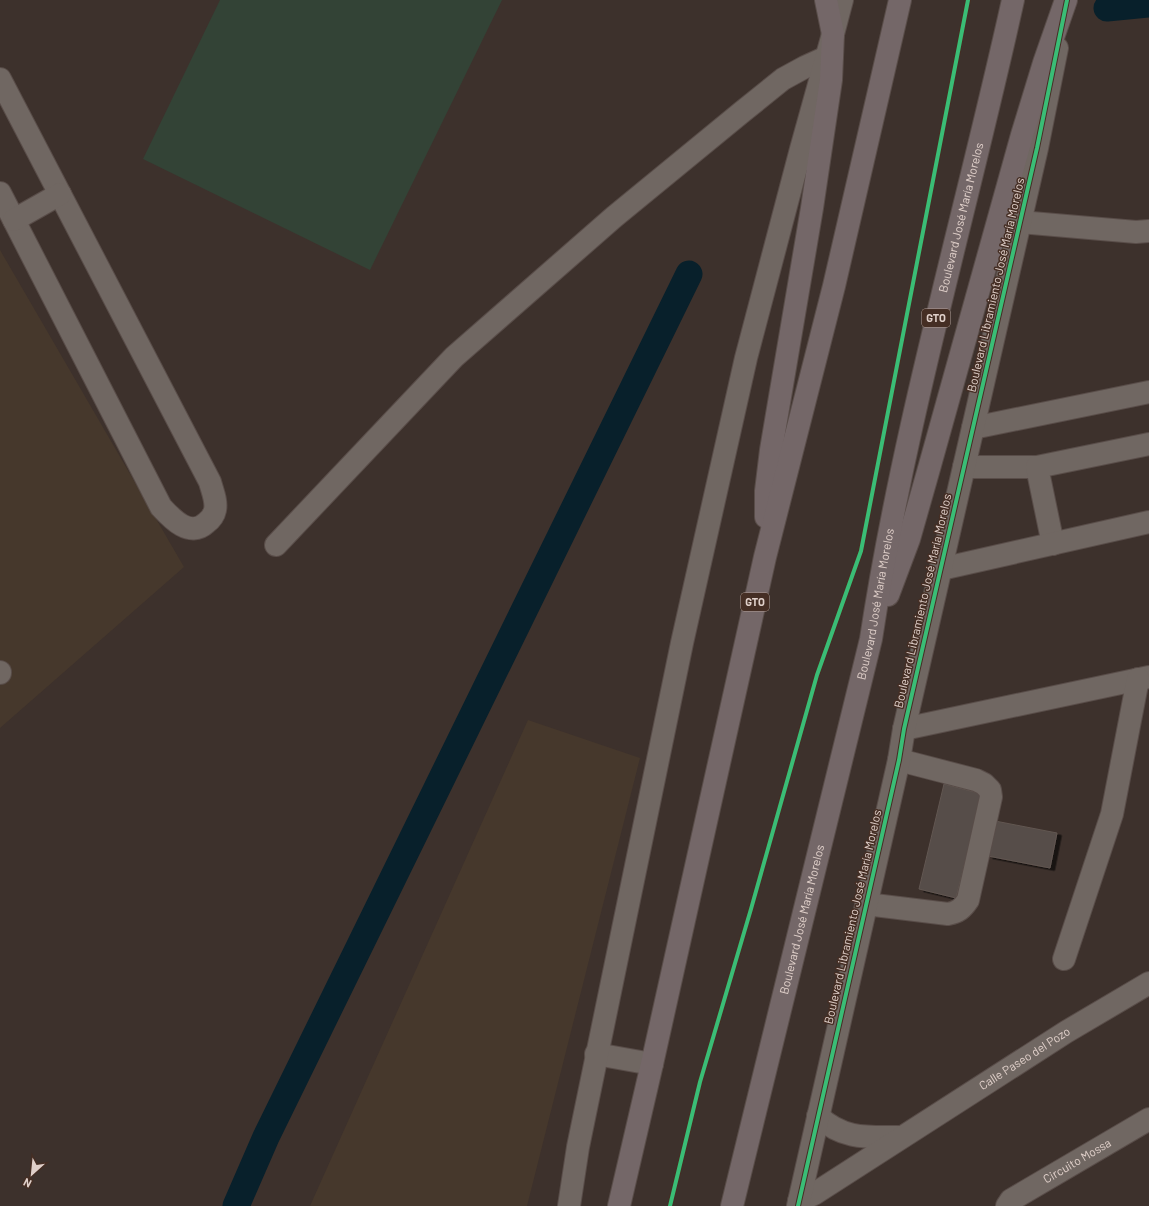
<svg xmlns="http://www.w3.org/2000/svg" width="1149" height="1206" font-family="Barlow,sans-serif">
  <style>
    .industrial { fill: #46382c }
    .green { fill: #334336 }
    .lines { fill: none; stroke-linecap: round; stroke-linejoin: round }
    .canal { stroke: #08202b; stroke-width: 27 }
    .building { fill: #564d48; stroke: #625752; filter: url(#shadow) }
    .minor-casing { stroke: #594d49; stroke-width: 24 }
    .major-casing { stroke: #594d49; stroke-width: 24 }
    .minor { stroke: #706762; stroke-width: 22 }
    .major { stroke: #746768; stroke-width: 22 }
    .cycleway-casing { stroke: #452e24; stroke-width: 6 }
    .cycleway { stroke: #3abd76; stroke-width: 4 }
    .labels { text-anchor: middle; stroke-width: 3; stroke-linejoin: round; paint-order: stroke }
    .shield { fill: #452e24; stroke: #b29f98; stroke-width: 1 }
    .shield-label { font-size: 11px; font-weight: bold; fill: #e0d0ca }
    .street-label { font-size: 12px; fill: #e0d0ca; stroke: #452e24 }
  </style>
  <defs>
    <filter id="shadow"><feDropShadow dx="4.5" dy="2.5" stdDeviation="0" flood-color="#0009"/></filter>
  </defs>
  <rect width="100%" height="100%" fill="#3d312c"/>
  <!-- industrial -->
  <path class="industrial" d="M 0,250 L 184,567 L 0,728 Z
    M 528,720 L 640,758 L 527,1206 L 310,1206 Z"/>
  <!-- green -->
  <path class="green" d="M 220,0 L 502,0 L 370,270 L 143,159 Z"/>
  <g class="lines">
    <!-- canal -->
    <path class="canal" d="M 1107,8 L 1149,4
      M 236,1206 L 266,1137 L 689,274"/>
  </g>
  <!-- building -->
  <path class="building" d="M 944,784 L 982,794 L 956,898 L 919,889 Z
    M 995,821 L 1057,833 L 1050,868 L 988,856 Z"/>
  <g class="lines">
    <!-- minor casing -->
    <g class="minor-casing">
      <g id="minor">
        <path d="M 0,79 L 210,482 C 212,490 217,501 215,510 C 214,515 210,520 206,523 C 190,538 172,519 161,507 L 0,193"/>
        <path d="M 14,220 L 60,194"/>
        <path d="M 1020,222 L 1136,232 L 1149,231"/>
        <path d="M 973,428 L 1149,392"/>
        <path d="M 964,467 L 1037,467"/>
        <path d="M 1053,544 L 1037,467 L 1149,444"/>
        <path d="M 276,545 L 454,357 L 614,217 L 742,112 L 783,79 L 805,67 L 827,57 L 832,56"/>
        <path d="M 941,569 L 1149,522"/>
        <path d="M 0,672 L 0,673"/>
        <path d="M 904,729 L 1149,677"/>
        <path d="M 866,904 L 948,914 C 958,912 962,909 968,900 L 991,797 L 990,790 L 984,784 L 976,780 L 899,760"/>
        <path d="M 1064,959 L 1112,814 L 1138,679"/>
        <path d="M 596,1054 L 652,1064"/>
        <path d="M 818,1116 C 843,1140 868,1137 901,1137"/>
        <path id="s1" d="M 799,1201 L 814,1194 L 1066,1032 L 1149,983"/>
        <path d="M 569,1206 L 578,1147 L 682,643 L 746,358 L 801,149 L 833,34 L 842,0"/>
        <path d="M 798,1206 L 899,760 L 904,729 L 1037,148 L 1057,48"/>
        <path id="s2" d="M 1007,1206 L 1011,1200 L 1149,1119"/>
      </g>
    </g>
    <!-- major casing -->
    <g class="major-casing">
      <g id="major">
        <path d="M 766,517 L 766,491 L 771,450 L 812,208 L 831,80 L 833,34 L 826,0"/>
        <path d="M 888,595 L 909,539 L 930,465 L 1022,135 L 1044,63 L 1066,0"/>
        <path d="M 619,1206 L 652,1064 L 765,557 L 834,286 L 900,0"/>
        <path id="s3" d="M 732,1206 L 871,639 C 904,422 966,213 1013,0"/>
      </g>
    </g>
    <!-- minor -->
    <use href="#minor" class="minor"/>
    <!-- major -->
    <use href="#major" class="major"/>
    <!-- cycleway casing -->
    <g class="cycleway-casing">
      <path id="cycleway" d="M 670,1206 L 700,1082 L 751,909 L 817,675 L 861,551 L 968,0
        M 798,1206 L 899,760 L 904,729 L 1037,148 L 1067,0"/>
    </g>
    <!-- cycleway -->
    <use href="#cycleway" class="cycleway"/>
  </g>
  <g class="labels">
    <!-- shield labels -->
    <g class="shield">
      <rect x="922" y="309" width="28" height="18" rx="3"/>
      <rect x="741" y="593" width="28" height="18" rx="3"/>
    </g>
    <g class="shield-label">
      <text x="936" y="322">GTO</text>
      <text x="755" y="606">GTO</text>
    </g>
    <!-- street labels -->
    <g class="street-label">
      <text dy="4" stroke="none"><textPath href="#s3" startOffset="1015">Boulevard José María Morelos</textPath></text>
      <text transform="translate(996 285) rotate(-77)" y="4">Boulevard Libramiento José María Morelos</text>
      <text transform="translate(923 601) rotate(-77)" y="4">Boulevard Libramiento José María Morelos</text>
      <text dy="4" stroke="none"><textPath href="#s3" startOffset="619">Boulevard José María Morelos</textPath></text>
      <text transform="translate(853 917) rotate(-77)" y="4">Boulevard Libramiento José María Morelos</text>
      <text dy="4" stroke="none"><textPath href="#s3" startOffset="295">Boulevard José María Morelos</textPath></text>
      <text dy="4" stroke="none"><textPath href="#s1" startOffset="267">Calle Paseo del Pozo</textPath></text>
      <text dy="4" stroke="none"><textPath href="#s2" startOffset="84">Circuito Mossa</textPath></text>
    </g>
  </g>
  <!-- north arrow -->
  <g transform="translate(32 1174) rotate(207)" stroke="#452e24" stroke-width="3" paint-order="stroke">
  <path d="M0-3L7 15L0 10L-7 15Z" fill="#e0d0ca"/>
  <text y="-6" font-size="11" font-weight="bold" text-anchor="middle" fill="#e0d0ca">N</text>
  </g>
</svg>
